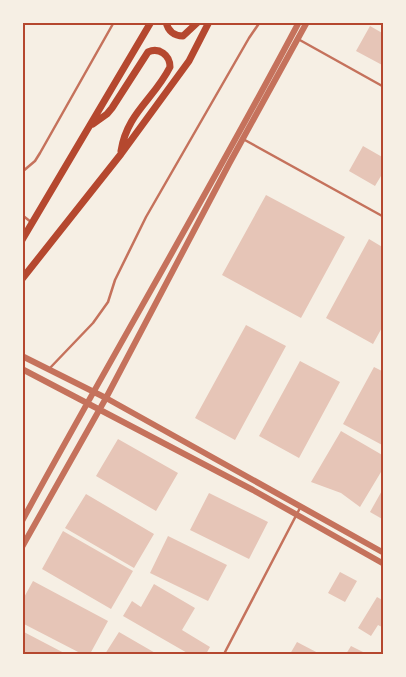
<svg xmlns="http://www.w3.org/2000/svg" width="406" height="677" font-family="Helvetica,sans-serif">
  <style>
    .building { fill: #e6c5b7 }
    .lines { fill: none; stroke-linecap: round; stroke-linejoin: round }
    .service { stroke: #c5725c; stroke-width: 2.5 }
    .tertiary { stroke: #c5725c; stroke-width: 6 }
    .secondary { stroke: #b5482f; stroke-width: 7 }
    .neatline { fill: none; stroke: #b5482f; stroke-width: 2 }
  </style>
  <rect width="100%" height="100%" fill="#f6efe4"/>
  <!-- building -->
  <path class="building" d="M 370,26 L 384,34 L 384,66 L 356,51 Z
    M 363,146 L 384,158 L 384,171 L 375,186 L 349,171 Z
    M 266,195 L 345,237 L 301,318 L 222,275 Z
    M 369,239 L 384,248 L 384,324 L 373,344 L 326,318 Z
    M 246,325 L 286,346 L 235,440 L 195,418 Z
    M 300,361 L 340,382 L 299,458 L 259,436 Z
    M 374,367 L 384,372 L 384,446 L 343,424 Z
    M 341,431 L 384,456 L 384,467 L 360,507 L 341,493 L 311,482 Z
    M 118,439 L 178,473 L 156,511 L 96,476 Z
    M 384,487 L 384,520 L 370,512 Z
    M 209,493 L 268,522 L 249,559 L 190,530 Z
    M 86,494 L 154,534 L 134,568 L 65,528 Z
    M 63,531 L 133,571 L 111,609 L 42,569 Z
    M 168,536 L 227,565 L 208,601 L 150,573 Z
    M 340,572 L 357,581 L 345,602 L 328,593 Z
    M 33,581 L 108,621 L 90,654 L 82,654 L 22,623 L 22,601 Z
    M 154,584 L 195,608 L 182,630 L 210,647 L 206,654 L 189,654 L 123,616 L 132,601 L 141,607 Z
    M 377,597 L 384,601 L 384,628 L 378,625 L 371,636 L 358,628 Z
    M 22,631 L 66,654 L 22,654 Z
    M 119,632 L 157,654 L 105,654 Z
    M 297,642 L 320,654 L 290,654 Z
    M 351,646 L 367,654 L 346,654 Z"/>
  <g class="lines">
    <!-- service -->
    <path class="service" d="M 298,39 L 384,87
      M 243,139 L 384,217
      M 22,172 L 35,161 L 40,153 L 114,22
      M 22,215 L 31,222
      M 49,369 L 93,323 L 108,302 L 115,280 L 146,217 L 249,38 L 260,22
      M 224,654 L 300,508"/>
    <!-- tertiary -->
    <path class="tertiary" d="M 22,356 L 106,398 L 384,553
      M 22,369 L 253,490 L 384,564
      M 22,521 C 113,354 210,190 299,22
      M 22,547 L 106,398 L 229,164 L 307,22"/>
    <!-- secondary -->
    <path class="secondary" d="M 166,22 C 168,31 174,36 183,36 L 198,22
      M 93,124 L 107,114 L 112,108 L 148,52 C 159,47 170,55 170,67 C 154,99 127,113 121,151
      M 22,240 L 151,22
      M 22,279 L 121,154 L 189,61 L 209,22"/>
  </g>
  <!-- border -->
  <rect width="406" height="677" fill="none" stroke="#f6efe4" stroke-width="48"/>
  <rect x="24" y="24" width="358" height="629" class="neatline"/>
</svg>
